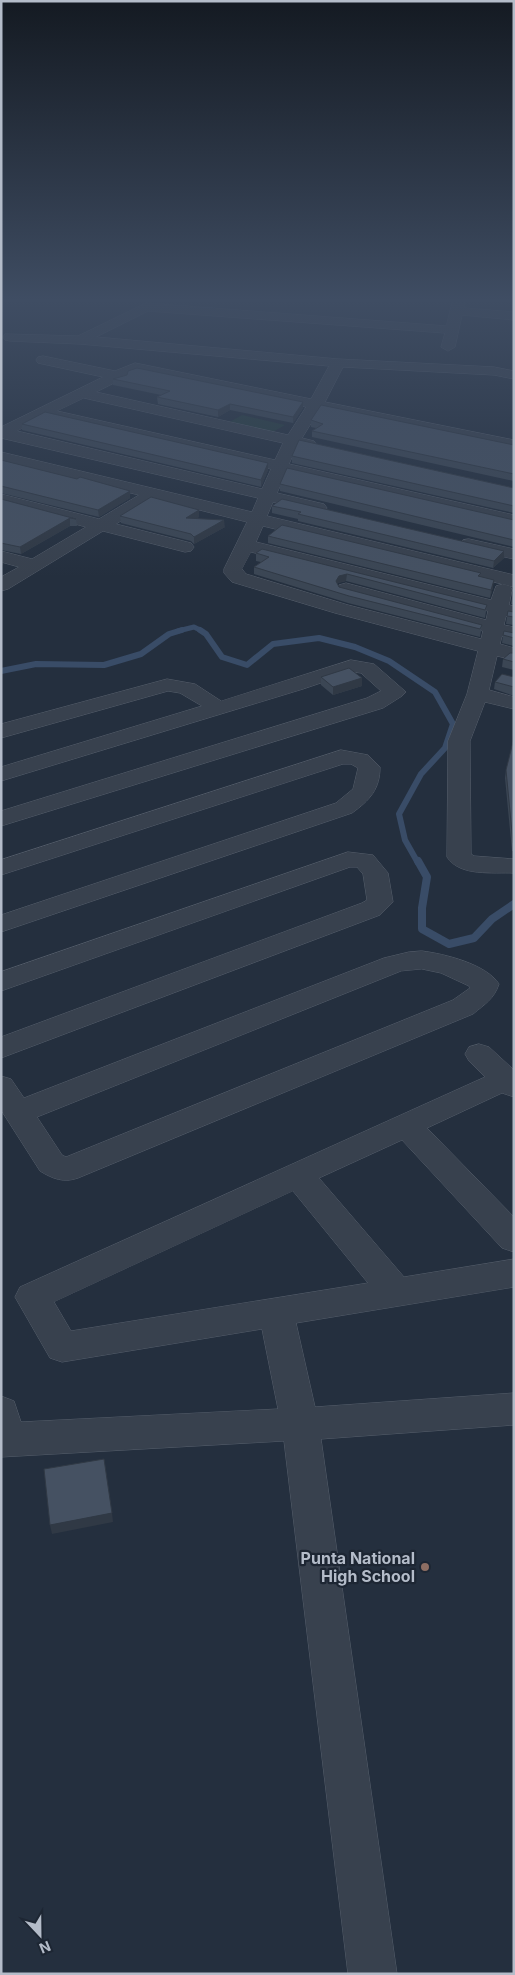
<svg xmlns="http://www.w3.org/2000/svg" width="515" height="1975" font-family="Inter,sans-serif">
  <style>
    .green { fill: #263c3f }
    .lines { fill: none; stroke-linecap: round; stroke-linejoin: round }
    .stream-far2 { stroke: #394c67; stroke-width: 5 }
    .stream-far1 { stroke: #394c67; stroke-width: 6 }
    .stream { stroke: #394c67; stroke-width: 8 }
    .minor-casing { stroke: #565f6c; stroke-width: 1 }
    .minor { fill: #38414e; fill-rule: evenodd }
    .wall { fill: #3b4654 }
    .shaded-wall { fill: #303945 }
    .building { fill: #455162; stroke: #303945 }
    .education-dot { fill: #8d6e63; stroke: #1d2633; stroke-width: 2 }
    .labels { text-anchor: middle; stroke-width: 4.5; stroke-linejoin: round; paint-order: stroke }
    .near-poi-label { font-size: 16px; font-weight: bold; fill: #b4bcc9; stroke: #1d2633; text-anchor: end }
  </style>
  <rect width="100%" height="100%" fill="#242f3e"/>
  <!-- green -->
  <path class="green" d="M 242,415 L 285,425 L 271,433 L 228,423 Z"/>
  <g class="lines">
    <!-- stream-far2 -->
    <path class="stream-far2" d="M 178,631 L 194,627 L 202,631"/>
    <!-- stream-far1 -->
    <path class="stream-far1" d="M 200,630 L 206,634 L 222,657 L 247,665 L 273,644 L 319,638 L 355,647 L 389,661 L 435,692 L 453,724 L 445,748 L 421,774 L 399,814 L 405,840 L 418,863
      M 1,671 L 36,664 L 104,665 L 141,654 L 169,634 L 182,630"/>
    <!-- stream -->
    <path class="stream" d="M 418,861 L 427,877 L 422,908 L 422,929 L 449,944 L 474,938 L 492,919 L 514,904"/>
    <!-- minor casing -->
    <g class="minor-casing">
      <path id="minor" d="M 453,300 L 465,300 L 464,308 L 514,312 L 514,320 L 462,315 L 455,347 L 448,351 L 441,347 L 445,333 L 148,311 L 96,337 L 338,359 L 494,367 L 514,371 L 514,379 L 494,375 L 343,367 L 325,402 L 514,440 L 514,450 L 320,409 L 302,438 L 314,441 L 316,444 L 314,447 L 308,449 L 297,446 L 289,464 L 514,515 L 514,525 L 286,473 L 277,493 L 324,504 L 327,508 L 324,512 L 318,513 L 273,502 L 267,516 L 514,575 L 514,587 L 263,526 L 256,542 L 491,600 L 496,586 L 503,584 L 510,586 L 512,590 L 509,605 L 514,606 L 514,618 L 506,616 L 504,625 L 514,627 L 514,639 L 502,636 L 500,644 L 514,648 L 514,660 L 497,656 L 489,690 L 514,697 L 514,709 L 485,702 L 470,741 L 471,854 L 474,856 L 514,859 L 514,873 C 493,872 460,877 447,857 L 448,741 L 467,694 L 478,651 L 335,613 L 232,582 L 224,573 L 224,569 L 247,522 L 156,499 L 116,524 L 191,543 L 194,547 L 191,551 L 185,552 L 103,531 L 8,589 L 1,591 L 1,577 L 19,567 L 1,562 L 1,551 L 32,559 L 86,527 L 1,504 L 1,494 L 99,519 L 139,495 L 1,462 L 1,452 L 252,512 L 258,498 L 1,438 L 1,427 L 103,377 L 38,363 L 36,360 L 38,357 L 43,356 L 115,371 L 135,363 L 311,399 L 329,366 L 80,344 L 10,341 L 5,340 L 3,337 L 5,334 L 78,336 L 146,303 L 446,326 ZM 137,372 L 306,407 L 288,435 L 96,392 L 118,381 L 126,380 L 127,376 ZM 84,398 L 283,443 L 275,460 L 57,411 ZM 45,417 L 271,469 L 262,489 L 17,431 ZM 251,552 L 488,611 L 486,620 L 346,583 L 339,585 L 337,589 L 339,593 L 483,631 L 481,639 L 348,605 L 246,574 L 242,569 Z
        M 469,539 L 514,549 L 514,559 L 463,548 L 460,544 L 463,540 Z
        M 351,660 L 374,664 L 406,692 L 402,696 L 383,708 L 1,826 L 1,811 L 367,698 L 381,691 L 361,673 L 353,672 L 303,689 L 1,781 L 1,767 L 202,706 L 180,693 L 168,691 L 1,738 L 1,724 L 167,679 L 195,684 L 221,701 Z
        M 341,750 L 368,755 L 380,767 C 380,789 370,800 352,813 L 1,932 L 1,915 L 336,803 L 353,789 L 358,768 L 351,764 L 343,764 L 1,875 L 1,860 Z
        M 348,852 L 373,855 L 388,873 L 393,902 L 380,915 L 1,1058 L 1,1037 L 362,903 L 367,900 L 363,874 L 357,867 L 350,867 L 1,991 L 1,972 Z
        M 422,951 C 445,954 486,964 499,984 C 494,999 485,1004 473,1014 L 78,1178 C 64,1183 53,1179 40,1171 L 1,1110 L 1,1076 L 11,1079 L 24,1098 L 384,958 L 409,952 ZM 422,969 L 441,973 L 469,986 L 470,988 L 453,1000 L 66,1157 L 62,1155 L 37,1117 L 401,971 Z
        M 479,1044 L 489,1047 L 514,1070 L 514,1097 L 502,1093 L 427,1128 L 514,1217 L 514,1252 L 502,1248 L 402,1140 L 319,1178 L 404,1277 L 514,1259 L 514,1287 L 296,1323 L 315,1407 L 514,1393 L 514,1425 L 321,1439 L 397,1974 L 348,1974 L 284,1441 L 1,1457 L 1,1396 L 14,1401 L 21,1422 L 278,1409 L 262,1329 L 62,1362 L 50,1358 L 15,1297 L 20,1287 L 485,1077 L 469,1061 L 465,1054 L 469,1047 ZM 293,1191 L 368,1283 L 71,1331 L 54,1302 Z"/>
    </g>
    <!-- minor -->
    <use href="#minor" class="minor"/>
  </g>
  <!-- wall -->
  <path class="wall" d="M 113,379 L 303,402 L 303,408 L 293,423 L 230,410 L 218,417 L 158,404 L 157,397 L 161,395 L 113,385 Z
    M 311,420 L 514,445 L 514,481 L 312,437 L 312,431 L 316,428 L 311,427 Z
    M 22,424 L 268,470 L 261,487 L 22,430 Z
    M 292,456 L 514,488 L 514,513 L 292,463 Z
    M 1,460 L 130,498 L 99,517 L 1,493 Z
    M 280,484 L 514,520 L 514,547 L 280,491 Z
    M 1,499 L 76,519 L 77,526 L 70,526 L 21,554 L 1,550 Z
    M 272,506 L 504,551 L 504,558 L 493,568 L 298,521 L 298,519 L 272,513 Z
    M 120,516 L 199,517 L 196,518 L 225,527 L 194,544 L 191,541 L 121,523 Z
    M 268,536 L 480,577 L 493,587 L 490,598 L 268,543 Z
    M 256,553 L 487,605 L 485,618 L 346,581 L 338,583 L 338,585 L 339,587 L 482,625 L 480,637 L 348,603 L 254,574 L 254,567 L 261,562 L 256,561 Z
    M 514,588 L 514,605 L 511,604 Z
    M 514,612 L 514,625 L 506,624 L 507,616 Z
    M 514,633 L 514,646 L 502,643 L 503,635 Z
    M 514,653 L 514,670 L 502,667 L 503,659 Z
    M 321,677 L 362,678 L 362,686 L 333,695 L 321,685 Z
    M 514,677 L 514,696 L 494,689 L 495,682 Z
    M 514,738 L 514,851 L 512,851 L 505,778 L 506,770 Z"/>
  <!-- shaded-wall -->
  <path class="shaded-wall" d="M 303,402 L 303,408 L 293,423 L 293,417 Z
    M 230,404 L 230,410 L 218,417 L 218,410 Z
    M 268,463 L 268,470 L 261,487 L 261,480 Z
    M 130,491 L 130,498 L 99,517 L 98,510 Z
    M 199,510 L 199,517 L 187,525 L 186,518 Z
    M 70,518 L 70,526 L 21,554 L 20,547 Z
    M 224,520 L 225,527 L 194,544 L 194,537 Z
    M 504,551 L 504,558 L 493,568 L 494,561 Z
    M 2,557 L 3,565 L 1,566 L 1,558 Z
    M 347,574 L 346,581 L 338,583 L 335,588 L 336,581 L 339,576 Z
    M 494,580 L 493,587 L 490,598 L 491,590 Z
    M 362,678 L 362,686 L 333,695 L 333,687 Z
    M 112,1513 L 113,1522 L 52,1534 L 50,1525 Z"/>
  <!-- building -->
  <path class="building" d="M 137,368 L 303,402 L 293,417 L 230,404 L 218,410 L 157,397 L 170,391 L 113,379 L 127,375 L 128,371 Z
    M 321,405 L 514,445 L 514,474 L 312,431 L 323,424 L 311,420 Z
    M 45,412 L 268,463 L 261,480 L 22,424 Z
    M 299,440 L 514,488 L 514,506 L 292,456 Z
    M 1,460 L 77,479 L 80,477 L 130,491 L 98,510 L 1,486 Z
    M 287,468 L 514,520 L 514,540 L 280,484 Z
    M 151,497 L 199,510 L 186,518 L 224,520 L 194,537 L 191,534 L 120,516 Z
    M 1,499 L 76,519 L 70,518 L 20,547 L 1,543 Z
    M 282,499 L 504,551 L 494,561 L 298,514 L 301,512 L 272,506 Z
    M 282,525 L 481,573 L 478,576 L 494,580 L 491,590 L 268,536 Z
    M 262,549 L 487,605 L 485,610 L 347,574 L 339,576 L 336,581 L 339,587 L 482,625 L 480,629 L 349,596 L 254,567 L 269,557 L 256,553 Z
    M 508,611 L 514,612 L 514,617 L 507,616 Z
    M 504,631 L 514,633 L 514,638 L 503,635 Z
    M 510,653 L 514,653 L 514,662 L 503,659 Z
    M 349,668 L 362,678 L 333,687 L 321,677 Z
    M 502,674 L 514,677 L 514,687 L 495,682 Z
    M 514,738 L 514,843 L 513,843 L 506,770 Z
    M 104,1459 L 112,1513 L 50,1525 L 44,1469 Z"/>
  <!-- sky -->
  <linearGradient id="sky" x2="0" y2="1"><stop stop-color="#141a22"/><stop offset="0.52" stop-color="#3f4d63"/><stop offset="1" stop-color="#3f4d63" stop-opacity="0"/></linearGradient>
  <rect width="515" height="577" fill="url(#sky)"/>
  <!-- markers -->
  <circle class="education-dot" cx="425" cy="1567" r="5"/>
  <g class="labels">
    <!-- near-poi labels -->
    <g class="near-poi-label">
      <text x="415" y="1564">Punta National<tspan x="415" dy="18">High School</tspan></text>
    </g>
  </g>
  <!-- border -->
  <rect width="515" height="1975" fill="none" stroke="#b4bcc9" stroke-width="5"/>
  <!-- north arrow -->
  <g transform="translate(40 1935) rotate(158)" stroke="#1d2633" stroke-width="4" paint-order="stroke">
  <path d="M0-4L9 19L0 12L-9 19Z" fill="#b4bcc9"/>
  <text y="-8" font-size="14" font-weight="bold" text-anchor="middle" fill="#b4bcc9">N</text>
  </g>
</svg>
